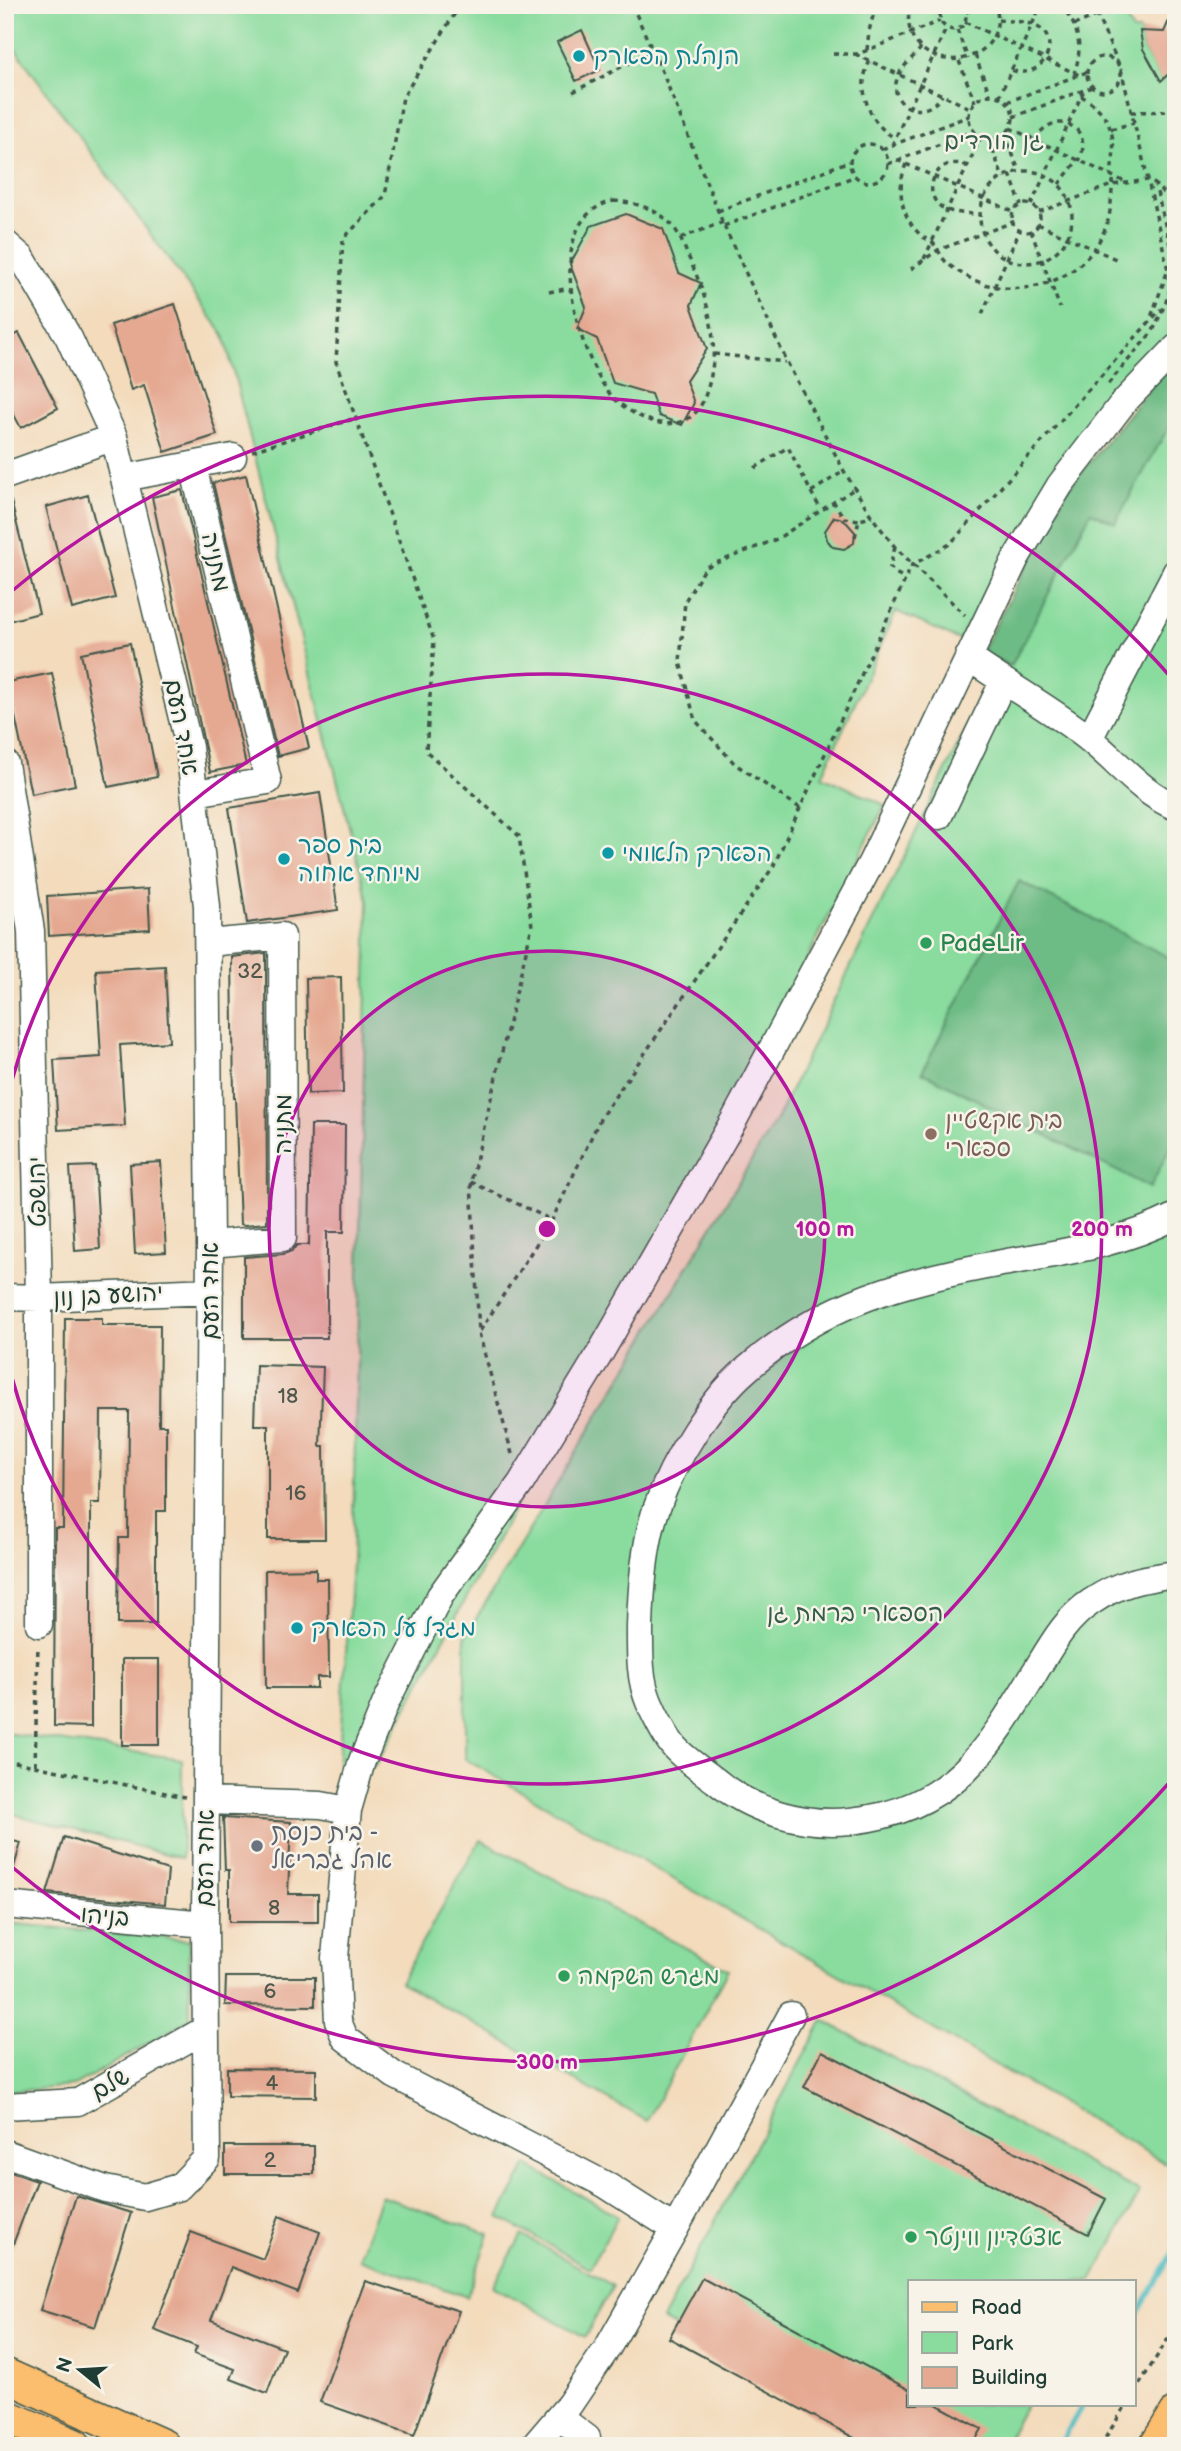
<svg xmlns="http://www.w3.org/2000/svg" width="1181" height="2451" font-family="'Balsamiq Sans','Playpen Sans Hebrew',sans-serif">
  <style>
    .green { fill: #89dc9e; stroke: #548c69; stroke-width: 2 }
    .forest { fill: #6ebc85; stroke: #467c5c; stroke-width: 2 }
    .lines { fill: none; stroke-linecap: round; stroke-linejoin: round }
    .stream { stroke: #4cbbc1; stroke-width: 5 }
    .building { fill: #e5a992 }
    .minor-casing { stroke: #3f5548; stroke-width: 29 }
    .major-casing { stroke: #3f5548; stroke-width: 36 }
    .path { stroke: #3f5548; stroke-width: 3.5; stroke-dasharray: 5 5; stroke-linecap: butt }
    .minor { stroke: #fff; stroke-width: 26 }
    .major { stroke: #fbbd6e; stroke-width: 33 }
    .ring { fill: none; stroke: #b5179e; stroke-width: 3.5 }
    .culture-dot { fill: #0f9aa8; stroke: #f7f3e8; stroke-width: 2.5 }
    .leisure-dot { fill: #2e9e5b; stroke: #f7f3e8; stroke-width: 2.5 }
    .education-dot { fill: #8d6e63; stroke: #f7f3e8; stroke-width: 2.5 }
    .worship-dot { fill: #6b7280; stroke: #f7f3e8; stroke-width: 2.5 }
    .labels { text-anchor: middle; stroke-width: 5; stroke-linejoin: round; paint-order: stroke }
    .number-label { font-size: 21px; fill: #50584c }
    .culture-label { font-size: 24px; fill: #0d838f; stroke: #f7f3e8; text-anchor: start }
    .park-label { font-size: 24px; fill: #345d49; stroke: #f7f3e8 }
    .street-label { font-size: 24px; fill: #1f3d34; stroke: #f7f3e8 }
    .leisure-label { font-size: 24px; fill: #27864d; stroke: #f7f3e8; text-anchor: start }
    .education-label { font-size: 24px; fill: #785e54; stroke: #f7f3e8; text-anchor: start }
    .worship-label { font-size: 24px; fill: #5b616d; stroke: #f7f3e8; text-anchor: start }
    .centre { fill: #b5179e; stroke: #f7f3e8; stroke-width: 3.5 }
    .ring-label { font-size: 21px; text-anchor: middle; font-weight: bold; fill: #b5179e; stroke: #f7f3e8; stroke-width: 5; stroke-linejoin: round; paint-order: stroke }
  </style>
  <rect width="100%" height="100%" fill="#f7f3e8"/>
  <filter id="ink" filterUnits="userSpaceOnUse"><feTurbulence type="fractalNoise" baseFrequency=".0143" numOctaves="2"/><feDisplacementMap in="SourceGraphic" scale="14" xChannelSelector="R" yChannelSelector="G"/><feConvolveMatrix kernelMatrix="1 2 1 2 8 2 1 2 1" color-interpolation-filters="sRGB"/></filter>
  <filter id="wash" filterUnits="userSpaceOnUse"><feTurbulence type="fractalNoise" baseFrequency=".00686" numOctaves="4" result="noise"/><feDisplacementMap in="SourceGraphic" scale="28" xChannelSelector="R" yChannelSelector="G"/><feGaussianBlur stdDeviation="1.57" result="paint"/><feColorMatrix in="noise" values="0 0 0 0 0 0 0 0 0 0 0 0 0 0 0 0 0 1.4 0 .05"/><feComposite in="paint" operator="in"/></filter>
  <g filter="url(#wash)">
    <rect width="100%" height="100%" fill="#f3dbbc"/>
    <!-- green -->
    <path class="green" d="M 5,5 L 1118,5 L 1133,31 L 1140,31 L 1143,49 L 1161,80 L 1176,67 L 1176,340 L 1008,555 L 959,640 L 896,611 L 822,776 L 885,805 L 750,1071 L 377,1763 L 336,1797 L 352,1565 L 368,901 L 224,335 L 5,35 Z
      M 1176,365 L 1176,2169 L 465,1759 L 465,1637 L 777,1118 L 999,661 L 1075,515 Z
      M 5,1733 L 182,1759 L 182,1858 L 5,1812 Z
      M 480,1840 L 728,1970 L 647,2121 L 400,1982 Z
      M 5,1923 L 189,1940 L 190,2019 L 74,2086 L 5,2092 Z
      M 823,2020 L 1140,2192 L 1092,2281 L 910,2281 L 910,2404 L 1026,2404 L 1003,2446 L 894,2446 L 662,2320 Z
      M 527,2165 L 618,2216 L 590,2268 L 499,2217 Z
      M 381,2196 L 489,2234 L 467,2297 L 359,2259 Z
      M 522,2235 L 613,2286 L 585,2337 L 493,2286 Z"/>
    <!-- forest -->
    <path class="forest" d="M 1176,356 L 1176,414 L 1115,523 L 1091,512 L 1011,666 L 981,652 L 1067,490 Z
      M 1019,881 L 1176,961 L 1176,1136 L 1150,1188 L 922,1072 Z"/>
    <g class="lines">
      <!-- stream -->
      <path class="stream" d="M 1134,2320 L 1176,2247
        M 1059,2446 L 1083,2404"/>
    </g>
    <g id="blocks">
      <!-- building -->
      <path class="building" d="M 1176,5 L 1176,67 L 1161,81 L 1143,49 L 1140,31 L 1164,32 Z
        M 582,30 L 600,70 L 576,81 L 557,42 Z
        M 626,214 L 663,229 L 679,273 L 701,283 L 691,305 L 707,349 L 686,381 L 694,403 L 682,425 L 659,416 L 651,394 L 613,383 L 597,339 L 577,329 L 586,307 L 570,264 L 591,226 Z
        M 175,304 L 217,435 L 165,452 L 144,385 L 131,390 L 111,325 Z
        M 19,333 L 58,408 L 21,428 L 5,398 L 5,340 Z
        M 246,475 L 309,748 L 278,756 L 213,483 Z
        M 182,490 L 246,765 L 210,772 L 152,497 Z
        M 88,495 L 115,598 L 72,609 L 46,507 Z
        M 11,501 L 39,613 L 5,622 L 5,502 Z
        M 834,517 L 840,518 L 847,523 L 855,532 L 854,543 L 844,549 L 833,547 L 827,540 L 825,531 Z
        M 130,643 L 157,777 L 108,787 L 81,653 Z
        M 52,673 L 75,785 L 31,794 L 8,682 Z
        M 320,793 L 338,910 L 247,923 L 229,808 Z
        M 148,889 L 150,929 L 49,936 L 47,896 Z
        M 266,953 L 267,1223 L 244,1225 L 240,1224 L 235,1098 L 234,1098 L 232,957 Z
        M 165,966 L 169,1042 L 120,1045 L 125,1126 L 58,1130 L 54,1060 L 101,1057 L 96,970 Z
        M 341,977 L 343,1093 L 308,1094 L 306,978 Z
        M 311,1125 L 345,1125 L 344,1232 L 327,1232 L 327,1338 L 244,1338 L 244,1257 L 284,1254 L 292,1251 L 297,1245 L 309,1245 Z
        M 161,1162 L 166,1252 L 135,1254 L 130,1164 Z
        M 95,1166 L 100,1249 L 75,1251 L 70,1167 Z
        M 65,1318 L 102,1318 L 102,1325 L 160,1325 L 159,1425 L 166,1425 L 166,1511 L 156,1511 L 156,1624 L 118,1624 L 119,1538 L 128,1538 L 129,1411 L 101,1411 L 100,1503 L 91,1503 L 91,1727 L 54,1726 L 55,1528 L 63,1528 Z
        M 256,1365 L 323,1367 L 320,1446 L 324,1446 L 325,1539 L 268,1539 L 268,1425 L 254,1425 Z
        M 316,1569 L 316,1579 L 328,1579 L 329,1677 L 317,1677 L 317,1688 L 266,1688 L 265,1570 Z
        M 122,1659 L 159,1659 L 159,1745 L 122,1745 Z
        M 223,1818 L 291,1822 L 288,1894 L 318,1894 L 318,1922 L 229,1922 L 229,1870 L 225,1870 Z
        M 64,1837 L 168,1870 L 165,1904 L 47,1893 Z
        M 5,1839 L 21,1843 L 9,1884 L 5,1883 Z
        M 226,1977 L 315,1977 L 315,2006 L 225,2005 Z
        M 822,2051 L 1106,2199 L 1088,2234 L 804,2087 Z
        M 227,2068 L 316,2069 L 316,2097 L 227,2096 Z
        M 225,2146 L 314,2146 L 314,2174 L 225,2174 Z
        M 5,2170 L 37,2181 L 7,2260 L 5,2260 Z
        M 76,2196 L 131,2213 L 95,2327 L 40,2310 Z
        M 279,2216 L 320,2232 L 298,2293 L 231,2267 L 211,2320 L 284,2348 L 267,2393 L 231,2379 L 235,2369 L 194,2354 L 197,2347 L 154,2330 L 191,2232 L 263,2259 Z
        M 702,2278 L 910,2390 L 910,2404 L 936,2404 L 982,2429 L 972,2446 L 869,2446 L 669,2338 Z
        M 365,2281 L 459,2311 L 414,2435 L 320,2402 Z"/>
    </g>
  </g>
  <g filter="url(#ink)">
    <use href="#blocks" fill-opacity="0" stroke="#3f5548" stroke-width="2"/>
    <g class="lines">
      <!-- minor casing -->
      <g class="minor-casing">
        <path id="minor" d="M 5,243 L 22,258 L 69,338 L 114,437 L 189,747 L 207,906 L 210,1244 L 205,1924 L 207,2158 L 179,2187 L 145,2197 L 105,2189 L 5,2153
          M 193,466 L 268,781 L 195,793
          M 5,476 L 114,437
          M 124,478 L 233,457
          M 968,657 C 1007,685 1050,708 1088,738 C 1118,762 1140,792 1176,807
          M 1089,739 L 1176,572
          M 5,763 L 31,931 L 39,1298 L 39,1624
          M 939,816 L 1003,682
          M 208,943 L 282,936 L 283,1238 L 210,1244
          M 1176,1216 C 1119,1245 1064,1252 1002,1263 C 906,1280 822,1303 747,1369 C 710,1401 673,1461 657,1507 C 645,1540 641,1592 640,1627 C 640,1652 639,1678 649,1702 C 654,1714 666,1738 675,1748 C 686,1760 703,1771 716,1781 C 751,1811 804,1826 850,1821 C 950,1811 988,1751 1035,1672 C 1051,1646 1065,1619 1091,1602 C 1120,1582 1142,1579 1176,1574
          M 5,1297 L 39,1298 L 210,1291
          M 206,1801 L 321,1805 L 348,1810 L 335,1958 L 338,2021 L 345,2038 L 394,2075 L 606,2185 L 675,2229 L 608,2347 L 569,2405 L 534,2446
          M 348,1810 L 362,1761 L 386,1702 L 440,1596 L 521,1483 L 599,1355 L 734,1120 L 872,861 L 1016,558 L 1060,485 L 1123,403 L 1176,348
          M 5,1905 L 205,1924
          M 5,2106 L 78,2102 L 204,2030
          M 675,2229 L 791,2015
          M 559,2417 L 587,2438"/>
      </g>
      <!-- major casing -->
      <g class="major-casing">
        <path id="major" d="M 5,2375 L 163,2446
          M 5,2416 L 75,2446
          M 1156,2446 L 1176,2414"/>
      </g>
      <!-- path -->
      <path class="path" d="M 460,5 L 403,97 L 385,196 L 343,239 L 336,362 L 434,640 L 426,751 L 519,836 L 532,926 L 471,1182 L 479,1333 L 512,1454
        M 632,5 L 664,76 L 724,226 L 787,362 L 844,471 L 872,517 L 895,547 L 965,615
        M 910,5 C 894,78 1012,77 996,5
        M 929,5 L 939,10
        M 945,5 L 940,11 L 940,21 C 953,41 976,23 961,5
        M 1061,5 C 1078,25 1084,48 1074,73
        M 1092,5 L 1121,69 L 1148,180 L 1155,184 L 1176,206
        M 966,12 L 984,5
        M 998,20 C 1009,21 1025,21 1036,26 C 1064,40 1042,82 1011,70
        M 965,22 L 1079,75
        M 1074,25 L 1098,15
        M 957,30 L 968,59
        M 921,48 C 914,57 900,68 897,79 C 888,108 926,122 942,95
        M 867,50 L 869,31 L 876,5
        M 833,54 L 858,54 L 940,21
        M 855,54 L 970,108
        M 975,55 L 990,95
        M1087 74a17 17 0 1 1 34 0a17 17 0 1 1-34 0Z
        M 870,61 C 855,88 869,124 895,138
        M 959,61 L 975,102
        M 573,92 L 654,50
        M969 117a22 22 0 1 1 44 0a22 22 0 1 1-44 0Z
        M 1081,96 C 1112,112 1119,143 1110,175
        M 999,97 L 1041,5
        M 1007,102 L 1087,72
        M 1131,112 L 1176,111
        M 1013,117 L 1092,87
        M 1010,128 L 1125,182
        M 1111,129 L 1134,123
        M 1005,134 L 1019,171
        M 989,140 L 1003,178
        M 1035,140 C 1052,107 1096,126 1079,161
        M850 163a19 19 0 1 1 38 0a19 19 0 1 1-38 0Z
        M 892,145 L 946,29
        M 882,149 L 969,116
        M 897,160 L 1014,212
        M 888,164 L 974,131
        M 906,164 C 896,190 901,219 923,237 C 926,239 930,240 932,242 C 936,246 939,251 941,256 C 946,263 954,269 961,273 C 1011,305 1082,286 1105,229 C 1113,210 1110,195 1114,177
        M 968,166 C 933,152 918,199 947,210 C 956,214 970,213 981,215
        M980 217a46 46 0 1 1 92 0a46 46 0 1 1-92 0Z
        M 1010,174 L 1021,205
        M 1059,184 L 1078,160
        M 614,201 C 632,202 655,208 668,221 C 679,231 683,245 689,258 C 710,304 724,352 703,401 C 684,443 628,419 607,390 C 576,348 539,216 614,201 Z
        M1012 218a14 14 0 1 1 28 0a14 14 0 1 1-28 0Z
        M 1031,205 L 1084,90
        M 718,211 L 850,161
        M 1039,212 L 1112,185 L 1148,180 L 1168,270 L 1150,320
        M 1038,224 L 1118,260
        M 724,226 L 856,176
        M 1031,231 L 1060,308
        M 681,238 L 723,222
        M 924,259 L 981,137
        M 911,269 L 938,250 L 1013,222
        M 549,292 L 565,289 L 570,290
        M 1168,300 L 1176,293
        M 982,314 L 1020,230
        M 714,354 L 785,362
        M 1108,384 L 1153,331 L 1166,302 L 1176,269 L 1155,184
        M 252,451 L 356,418
        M 755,468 L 788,447 L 811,492 L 844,471
        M 811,492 L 820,508
        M 833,501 L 844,518 L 859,520
        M 855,537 L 859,520 L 872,517
        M 895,547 L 890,567 L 895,573 L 905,578
        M 800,808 L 735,764 L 695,720 L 680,662 L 685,601 L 706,567 L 777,539 L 854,489
        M 471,1182 L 552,1220
        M 480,1331 L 552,1220 L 601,1117 L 773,867 L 912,565 L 950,544 L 1161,309
        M 5,1760 L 185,1797
        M 35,1765 L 38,1645
        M 1134,2393 L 1176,2326
        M 1100,2446 L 1127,2404"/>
      <!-- minor -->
      <use href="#minor" class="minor"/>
      <!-- major -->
      <use href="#major" class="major"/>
    </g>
  </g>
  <!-- distance rings -->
  <circle cx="547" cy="1229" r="278" fill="#b5179e" fill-opacity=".12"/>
  <g class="ring">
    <circle cx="547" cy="1229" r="278"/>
    <path d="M6 1104A555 555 0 1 1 6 1354"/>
    <path d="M1176 1775A833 833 0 0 1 6 1862M6 596A833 833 0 0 1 1176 683"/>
  </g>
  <!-- markers -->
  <g class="culture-dot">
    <circle cx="579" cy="56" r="7"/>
    <circle cx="608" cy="853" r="7"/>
    <circle cx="284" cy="859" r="7"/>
    <circle cx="297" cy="1628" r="7"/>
  </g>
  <g class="leisure-dot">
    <circle cx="926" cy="943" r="7"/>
    <circle cx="564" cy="1976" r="7"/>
    <circle cx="911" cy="2237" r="7"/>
  </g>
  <circle class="education-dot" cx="931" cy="1134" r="7"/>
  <circle class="worship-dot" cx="257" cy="1846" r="7"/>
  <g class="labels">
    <!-- number labels -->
    <g class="number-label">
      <text x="250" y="978">32</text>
      <text x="288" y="1403">18</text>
      <text x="296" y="1500">16</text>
      <text x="274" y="1915">8</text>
      <text x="270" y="1998">6</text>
      <text x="272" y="2090">4</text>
      <text x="270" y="2167">2</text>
    </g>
    <!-- culture labels -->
    <g class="culture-label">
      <text x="593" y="64">הנהלת הפארק</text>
      <text x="298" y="853">בית ספר<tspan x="298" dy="28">מיוחד אחוה</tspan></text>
      <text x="622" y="861">הפארק הלאומי</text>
      <text x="311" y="1636">מגדל על הפארק</text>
    </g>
    <!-- park labels -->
    <g class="park-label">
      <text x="994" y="149">גן הורדים</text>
      <text x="855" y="1621">הספארי ברמת גן</text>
    </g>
    <!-- street labels -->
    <g class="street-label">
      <text transform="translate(216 562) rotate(77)" y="8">מתניה</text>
      <text transform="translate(182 727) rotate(79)" y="8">אחד העם</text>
      <text transform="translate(283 1124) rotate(-90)" y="8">מתניה</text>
      <text transform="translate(37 1192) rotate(-91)" y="8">יהושפט</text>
      <text transform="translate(210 1291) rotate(-90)" y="8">אחד העם</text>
      <text transform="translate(108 1295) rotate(-3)" y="8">יהושע בן נון</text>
      <text transform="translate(205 1858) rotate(-89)" y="8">אחד העם</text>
      <text transform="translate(105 1916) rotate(5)" y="8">בניהו</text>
      <text transform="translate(110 2084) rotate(-30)" y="8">שלם</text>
    </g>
    <!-- leisure labels -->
    <g class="leisure-label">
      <text x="940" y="951">PadeLir</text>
      <text x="578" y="1984">מגרש השקמה</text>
      <text x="925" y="2245">אצטדיון ווינטר</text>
    </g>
    <!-- education labels -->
    <g class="education-label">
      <text x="945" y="1128">בית אקשטיין<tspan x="945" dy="28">ספארי</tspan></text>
    </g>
    <!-- worship labels -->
    <g class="worship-label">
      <text x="271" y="1840">בית כנסת -<tspan x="271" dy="28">אהל גבריאל</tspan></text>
    </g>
  </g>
  <circle cx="547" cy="1229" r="10" class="centre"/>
  <g class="ring-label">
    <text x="825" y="1236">100 m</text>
    <text x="1102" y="1236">200 m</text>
    <text x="547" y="2069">300 m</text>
  </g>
  <!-- margin -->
  <rect width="1181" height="2451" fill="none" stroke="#f7f3e8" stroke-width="28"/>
  <!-- legend -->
  <rect x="908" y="2280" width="228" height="126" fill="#f7f3e8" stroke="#a1aaa0" stroke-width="2"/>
  <rect x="922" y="2302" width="35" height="10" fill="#fbbd6e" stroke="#a1aaa0" stroke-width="2"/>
  <text x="971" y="2314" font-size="21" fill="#1f3d34">Road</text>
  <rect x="922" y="2332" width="35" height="21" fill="#89dc9e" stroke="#a1aaa0" stroke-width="2"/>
  <text x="971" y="2350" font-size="21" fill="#1f3d34">Park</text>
  <rect x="922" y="2367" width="35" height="21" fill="#e5a992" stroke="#a1aaa0" stroke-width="2"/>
  <text x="971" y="2384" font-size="21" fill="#1f3d34">Building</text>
  <!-- north arrow -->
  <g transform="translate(80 2370) rotate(288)" stroke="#f7f3e8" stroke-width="5" paint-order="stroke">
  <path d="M0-5L12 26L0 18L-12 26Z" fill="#1f3d34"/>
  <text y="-10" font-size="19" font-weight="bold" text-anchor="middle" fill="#1f3d34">N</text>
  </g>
</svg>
